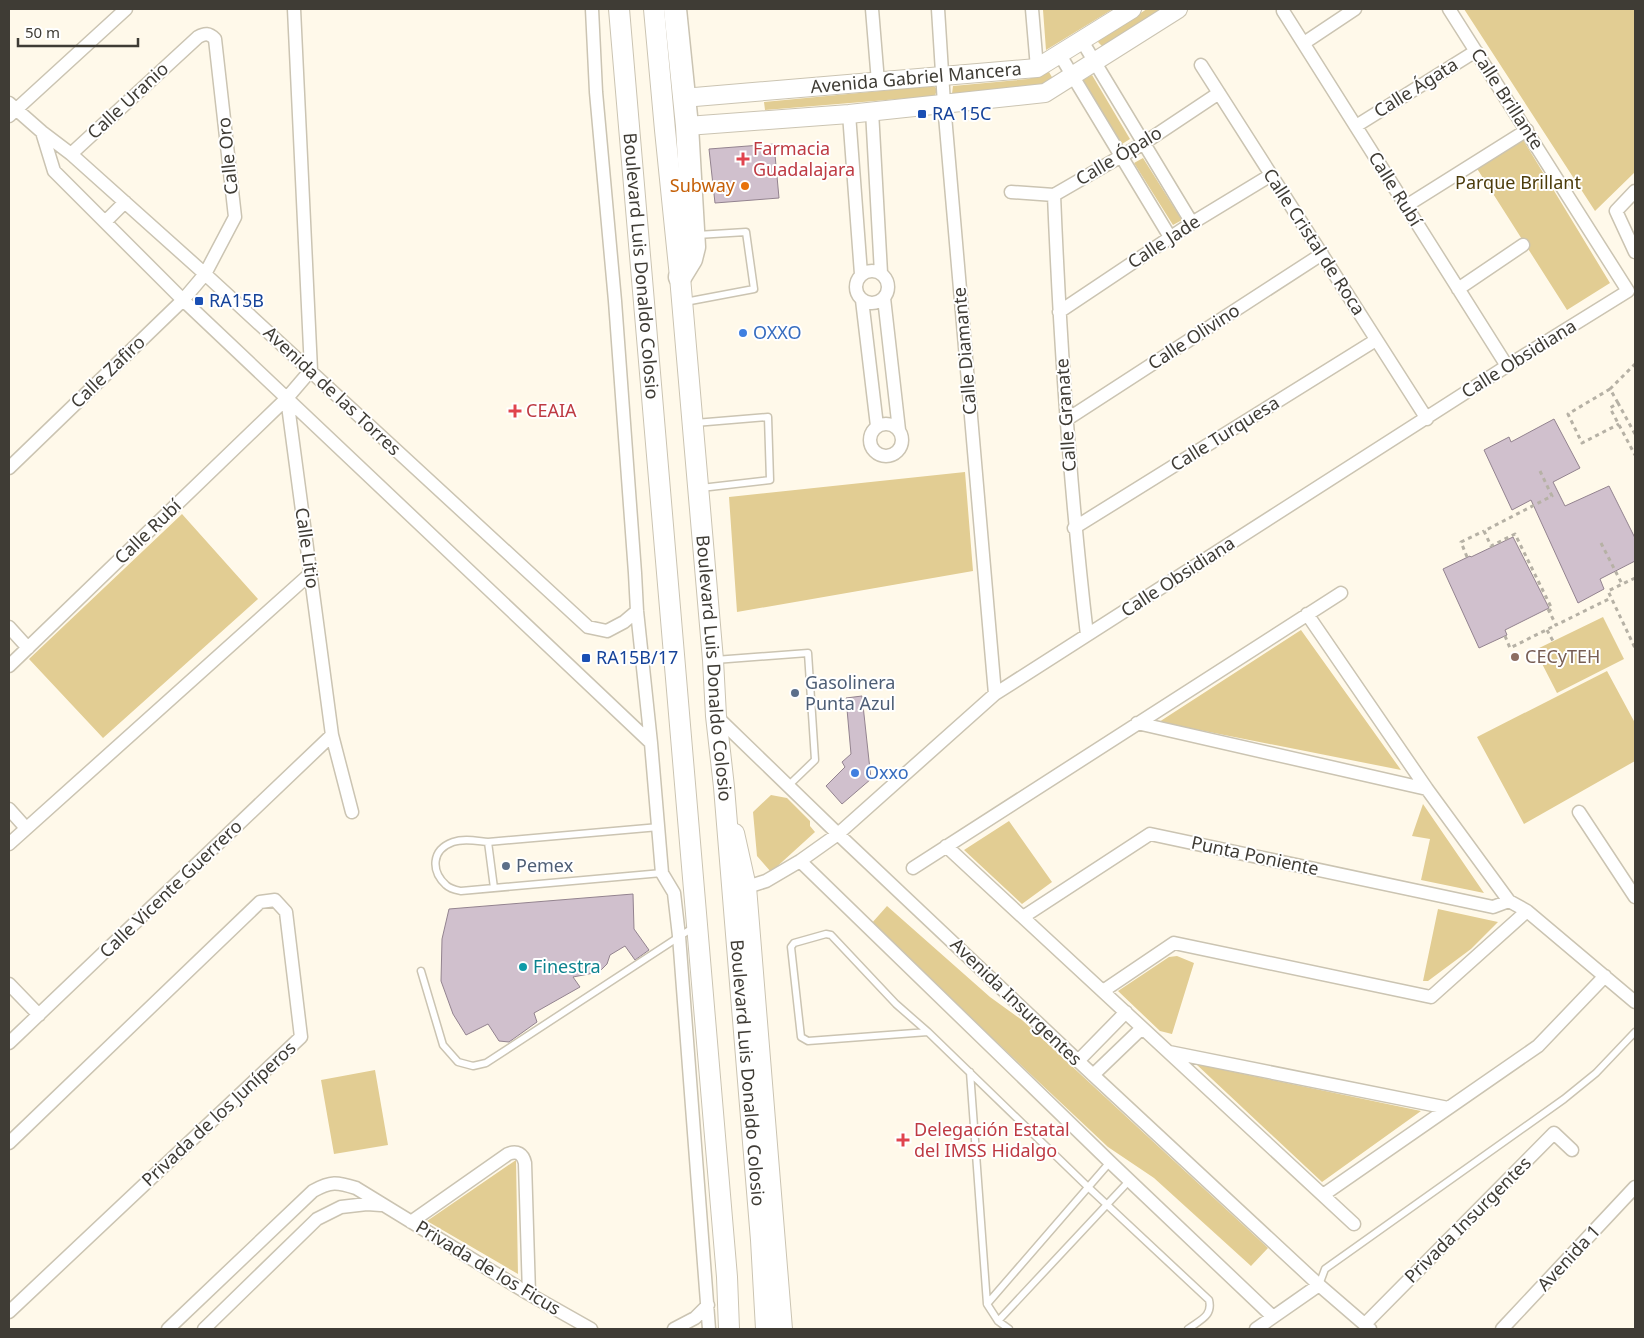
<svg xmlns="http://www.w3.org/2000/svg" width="1644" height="1338" font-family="'Noto Sans',sans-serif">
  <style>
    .green { fill: #e2cd93 }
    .building { fill: #d0c0cd; stroke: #93838f }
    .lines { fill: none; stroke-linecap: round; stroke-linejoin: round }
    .lane-casing { stroke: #cbc4b2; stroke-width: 9 }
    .street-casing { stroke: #cbc4b2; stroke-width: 15 }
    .secondary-casing { stroke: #cbc4b2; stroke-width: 20 }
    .primary-casing { stroke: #cbc4b2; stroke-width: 22 }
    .highway-casing { stroke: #cbc4b2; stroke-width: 25 }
    .path { stroke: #b6b1a5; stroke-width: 3; stroke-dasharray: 4 4; stroke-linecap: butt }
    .lane { stroke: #fff; stroke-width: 6 }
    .street { stroke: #fff; stroke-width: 12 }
    .secondary { stroke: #fff; stroke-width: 18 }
    .primary { stroke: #fff; stroke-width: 20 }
    .highway { stroke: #fff; stroke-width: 22 }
    .transit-dot { fill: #1a4fb4; stroke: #fff; stroke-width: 2 }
    .health-dot { fill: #e0444e; stroke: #fff; stroke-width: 2 }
    .food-dot { fill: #e8710a; stroke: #fff; stroke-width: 2 }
    .shop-dot { fill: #3f7fe0; stroke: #fff; stroke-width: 2 }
    .education-dot { fill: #8d6e63; stroke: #fff; stroke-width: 2 }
    .service-dot { fill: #5c6f8a; stroke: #fff; stroke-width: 2 }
    .culture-dot { fill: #0f9aa8; stroke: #fff; stroke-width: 2 }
    .labels { text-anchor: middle; stroke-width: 4; stroke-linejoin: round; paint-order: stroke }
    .street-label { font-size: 18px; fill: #3f3c35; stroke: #fff }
    .transit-label { font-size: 18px; fill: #164399; stroke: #fff; text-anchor: start }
    .health-label { font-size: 18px; fill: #be3a42; stroke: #fff; text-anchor: start }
    .park-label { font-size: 18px; fill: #4c3c0b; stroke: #fff }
    .food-label { font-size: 18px; fill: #c56008; stroke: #fff; text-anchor: end }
    .shop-label { font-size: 18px; fill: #366cbe; stroke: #fff; text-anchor: start }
    .education-label { font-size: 18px; fill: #785e54; stroke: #fff; text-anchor: start }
    .service-label { font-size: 18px; fill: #4e5e75; stroke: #fff; text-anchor: start }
    .culture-label { font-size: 18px; fill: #0d838f; stroke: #fff; text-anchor: start }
  </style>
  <rect width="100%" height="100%" fill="#fff9ea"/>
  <!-- green -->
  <path class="green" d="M 1045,9 L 1113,9 L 1046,50 L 1043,10 Z
    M 1147,9 L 1166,9 L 1104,48 L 1098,42 L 1099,39 Z
    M 1464,9 L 1635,9 L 1635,172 L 1595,211 Z
    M 1049,72 L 1053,79 C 1038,94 975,92 952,94 L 953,86 L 1028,79 Z
    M 1092,75 L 1130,139 L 1122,144 L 1083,80 Z
    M 932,86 L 935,87 L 937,89 L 935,96 L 765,110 L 764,102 Z
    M 1522,138 L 1610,283 L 1567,310 L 1476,167 Z
    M 1143,158 L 1182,220 L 1173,225 L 1134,163 Z
    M 965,472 L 973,571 L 737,612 L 729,497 Z
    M 182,514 L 258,599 L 103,738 L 29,659 Z
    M 1603,617 L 1624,659 L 1557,693 L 1535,650 Z
    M 1301,630 L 1401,770 L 1159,722 Z
    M 1607,671 L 1635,723 L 1635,761 L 1524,824 L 1477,737 Z
    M 771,795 L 787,798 L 810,821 L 810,826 L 815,832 L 771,872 L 757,856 L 753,812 Z
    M 1423,804 L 1484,893 L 1421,880 L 1430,839 L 1412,836 Z
    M 1009,821 L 1052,882 L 1022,904 L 964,850 Z
    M 887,906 L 990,997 L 1022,1020 L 1268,1248 L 1251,1266 L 1154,1178 L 1108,1147 L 871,924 Z
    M 1438,909 L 1498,922 L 1471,949 L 1428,981 L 1423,981 Z
    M 1177,956 L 1194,963 L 1172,1034 L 1160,1031 L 1118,991 L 1169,957 Z
    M 1196,1064 L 1421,1111 L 1322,1182 Z
    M 375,1070 L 388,1145 L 334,1154 L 321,1080 Z
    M 516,1160 L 518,1274 L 427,1221 Z"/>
  <!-- building -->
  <path class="building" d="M 774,144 L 779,198 L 715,203 L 709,149 Z
    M 1554,419 L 1580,468 L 1553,482 L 1565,506 L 1609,486 L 1635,538 L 1635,561 L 1600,579 L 1604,589 L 1578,603 L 1531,500 L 1512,510 L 1484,450 L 1509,437 L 1511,442 Z
    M 1513,537 L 1549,608 L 1505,630 L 1507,635 L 1479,648 L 1443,569 L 1470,556 L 1471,557 Z
    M 862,696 L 871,779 L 842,804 L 826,786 L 845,767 L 842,762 L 851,754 L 846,698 Z
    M 633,894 L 634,929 L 649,950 L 635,960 L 625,946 L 610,955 L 607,964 L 599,972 L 573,977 L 580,987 L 534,1013 L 537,1022 L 509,1042 L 499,1041 L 488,1024 L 466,1035 L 453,1014 L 441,981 L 442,939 L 449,909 Z"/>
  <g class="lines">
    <!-- lane casing -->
    <g class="lane-casing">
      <path id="lane" d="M 685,302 L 754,289 L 746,232 L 697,235
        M 695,423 L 768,417 L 770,480 L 701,488
        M 715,660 L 808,653 L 815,760 L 788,786
        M 659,827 L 488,842 C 477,841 464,838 453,842 C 431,850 431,871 446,885 C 450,889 456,890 461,891 L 662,873
        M 488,842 L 494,888
        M 421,971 L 443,1045 L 458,1062 L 473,1066 L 486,1063 L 694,927
        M 928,1032 L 808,1041 L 801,1037 L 791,947 L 794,943 L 826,934 L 831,935 L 896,1004 L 928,1032 L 1088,1187 L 1209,1300 C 1213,1316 1200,1320 1188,1329
        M 970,1072 L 987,1304 L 998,1321 L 1009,1329
        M 1319,1285 L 1325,1269 L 1564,1099 L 1596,1073 L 1635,1032
        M 987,1304 L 1110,1162
        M 998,1321 L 1129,1181"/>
    </g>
    <!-- street casing -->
    <g class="street-casing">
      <path id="street" d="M 294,9 L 311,370
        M 592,9 L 596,92 L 615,301 L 635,573 L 637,611 L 651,743 L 662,873 L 674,893 L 679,936 L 709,1329
        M 872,9 L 878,82
        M 938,9 L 944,104 L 995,694
        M 1032,9 L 1037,68
        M 1283,11 L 1507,366
        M 1082,41 L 1192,223
        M 1304,43 L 1355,9
        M 1060,55 L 1170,237
        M 1201,65 L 1427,419
        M 9,103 L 42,132 L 71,154 L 205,274 L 588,627 L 607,631 L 624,622 L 637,611
        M 872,111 L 881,273
        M 849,114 L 861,274
        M 9,116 L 126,9
        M 1356,126 L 1476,51
        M 42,132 L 54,171 L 183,300 L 651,743
        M 1635,191 L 1616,211 L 1635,252
        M 1011,192 L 1054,195 L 1144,143 L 1219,93
        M 1054,195 C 1060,342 1070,489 1087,635
        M 1406,206 L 1527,130
        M 105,222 L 125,202
        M856 287a16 16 0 1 1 32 0a16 16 0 1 1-32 0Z
        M 1458,289 L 1523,245
        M 884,298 L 899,430
        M 862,300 L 877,426
        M 1059,312 L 1192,223 L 1271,175
        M 287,398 L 332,735 L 352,812
        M 1066,420 L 1322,254
        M870 440a16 16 0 1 1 32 0a16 16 0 1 1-32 0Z
        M 9,468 L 183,300 L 205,274 L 235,217 L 215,39 C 209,33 205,33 198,37 L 71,154
        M 1074,528 L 1376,340
        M 1307,614 L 1427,789 L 1509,901 L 1527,911 L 1635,1002
        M 9,627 L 28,648
        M 9,666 L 287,398 L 311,370
        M 716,716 L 838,834 L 1093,1075 L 1319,1285 L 1370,1329
        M 1137,723 L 1427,789
        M 9,809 L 26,828
        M 1579,812 L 1635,897
        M 9,844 L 311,573
        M 946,846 L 1354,1224
        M 800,861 L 1110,1162 L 1273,1317
        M 913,868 L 1341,593
        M 747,887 L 766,881 L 800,861 L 838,834 L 995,694 L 1507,366 L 1628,291 L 1449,9
        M 1023,917 L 1150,834 L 1493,907 L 1509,901
        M 9,984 L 39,1015
        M 1103,991 L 1174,943 L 1431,997 L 1527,911
        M 9,1043 L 332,735
        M 1169,1052 L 1448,1108
        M 1078,1061 L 1126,1012
        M 1093,1075 L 1142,1028
        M 9,1143 L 260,902 L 275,900 L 286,912 L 301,1037 L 9,1312
        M 1323,1195 L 1538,1046 L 1605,976
        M 411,1222 L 508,1154 C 517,1150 523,1154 525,1163 L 529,1294
        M 1365,1324 L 1554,1133 L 1572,1150
        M 168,1329 L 313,1191 C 331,1181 337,1182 356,1188 L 529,1294 L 591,1329
        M 204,1329 L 317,1219 L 341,1207 L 367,1204 L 381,1205
        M 674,1329 L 695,1318 L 708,1305
        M 1256,1329 L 1319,1285
        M 1502,1329 L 1635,1187"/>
    </g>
    <!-- secondary casing -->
    <g class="secondary-casing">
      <path id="secondary" d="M 683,98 L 1037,68 L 1132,9
        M 687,126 L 849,114 L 1045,93 L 1178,9
        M 735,833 L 747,887 L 783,1329"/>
    </g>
    <!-- primary casing -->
    <g class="primary-casing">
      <g id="primary">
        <path id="s1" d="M 619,9 L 727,1277 L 729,1329"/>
        <path id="s2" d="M 654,9 L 665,130 L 680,277 L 713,660 L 716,716 L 724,787 L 761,1240 L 766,1329"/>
      </g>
    </g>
    <!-- highway casing -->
    <g class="highway-casing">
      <path id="highway" d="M 675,9 L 687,126 L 694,247 L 691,259 L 680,277"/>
    </g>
    <!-- path -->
    <path class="path" d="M 1610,389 L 1568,414 L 1582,443 L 1619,424
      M 1618,403 L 1610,389 L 1635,364
      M 1635,434 L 1618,403 L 1610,408 L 1635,455
      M 1540,471 L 1552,496 L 1484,531 L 1491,546 L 1515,534 L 1552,609 L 1549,611
      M 1601,543 L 1622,584
      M 1467,557 L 1461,542 L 1484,531
      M 1635,578 L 1608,591 L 1635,648
      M 1548,609 L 1556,625 L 1611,598
      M 1547,630 L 1553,641
      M 1505,636 L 1510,648 L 1556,625"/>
    <!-- lane -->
    <use href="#lane" class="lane"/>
    <!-- street -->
    <use href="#street" class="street"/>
    <!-- secondary -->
    <use href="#secondary" class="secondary"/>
    <!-- primary -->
    <use href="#primary" class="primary"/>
    <!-- highway -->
    <use href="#highway" class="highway"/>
  </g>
  <!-- markers -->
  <g class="transit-dot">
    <rect x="917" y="109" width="10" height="10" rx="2.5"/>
    <rect x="194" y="296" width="10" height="10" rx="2.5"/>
    <rect x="581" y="653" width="10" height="10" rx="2.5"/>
  </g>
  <g class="health-dot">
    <path d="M740.5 151.5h5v5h5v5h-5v5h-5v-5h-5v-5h5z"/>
    <path d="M512.5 403.5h5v5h5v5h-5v5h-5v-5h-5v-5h5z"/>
    <path d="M900.5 1132.5h5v5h5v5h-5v5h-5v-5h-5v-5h5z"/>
  </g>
  <circle class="food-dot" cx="745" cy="186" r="5"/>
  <g class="shop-dot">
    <circle cx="743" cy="333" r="5"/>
    <circle cx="855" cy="773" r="5"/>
  </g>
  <circle class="education-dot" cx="1515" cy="657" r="5"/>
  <g class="service-dot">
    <circle cx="795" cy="693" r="5"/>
    <circle cx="506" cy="866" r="5"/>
  </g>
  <circle class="culture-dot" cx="523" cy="967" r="5"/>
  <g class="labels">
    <!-- street labels -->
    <g class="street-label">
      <text transform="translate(916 78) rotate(-5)" y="6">Avenida Gabriel Mancera</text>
      <text transform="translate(1416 88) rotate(-32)" y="6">Calle Ágata</text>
      <text transform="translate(1507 99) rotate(57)" y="6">Calle Brillante</text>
      <text transform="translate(128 101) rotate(-43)" y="6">Calle Uranio</text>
      <text transform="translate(228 156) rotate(-96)" y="6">Calle Oro</text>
      <text transform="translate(1119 156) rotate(-31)" y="6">Calle Ópalo</text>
      <text transform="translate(1395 189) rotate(58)" y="6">Calle Rubí</text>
      <text transform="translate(1164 242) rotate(-33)" y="6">Calle Jade</text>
      <text transform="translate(1314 242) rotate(57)" y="6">Calle Cristal de Roca</text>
      <text dy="6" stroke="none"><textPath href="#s1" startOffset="258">Boulevard Luis Donaldo Colosio</textPath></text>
      <text transform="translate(1194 337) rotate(-33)" y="6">Calle Olivino</text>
      <text transform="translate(965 351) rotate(-95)" y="6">Calle Diamante</text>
      <text transform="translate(1519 359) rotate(-32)" y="6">Calle Obsidiana</text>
      <text transform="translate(108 372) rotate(-44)" y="6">Calle Zafiro</text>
      <text transform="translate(332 391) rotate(43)" y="6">Avenida de las Torres</text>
      <text transform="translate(1066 415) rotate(-94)" y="6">Calle Granate</text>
      <text transform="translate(1225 434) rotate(-32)" y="6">Calle Turquesa</text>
      <text transform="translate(148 532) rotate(-44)" y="6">Calle Rubí</text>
      <text transform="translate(307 548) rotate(82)" y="6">Calle Litio</text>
      <text transform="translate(1178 577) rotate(-33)" y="6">Calle Obsidiana</text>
      <text dy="6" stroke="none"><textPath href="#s2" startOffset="662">Boulevard Luis Donaldo Colosio</textPath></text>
      <text transform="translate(1255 856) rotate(12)" y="6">Punta Poniente</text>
      <text transform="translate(171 889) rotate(-44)" y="6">Calle Vicente Guerrero</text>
      <text transform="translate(1016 1002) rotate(44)" y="6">Avenida Insurgentes</text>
      <text dy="6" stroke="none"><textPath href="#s2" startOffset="1068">Boulevard Luis Donaldo Colosio</textPath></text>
      <text transform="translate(219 1114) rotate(-43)" y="6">Privada de los Juníperos</text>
      <text transform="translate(1468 1220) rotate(-45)" y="6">Privada Insurgentes</text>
      <text transform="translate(1569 1258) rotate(-47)" y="6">Avenida 1</text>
      <text transform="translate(488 1268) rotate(31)" y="6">Privada de los Ficus</text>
    </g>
    <!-- transit labels -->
    <g class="transit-label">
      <text x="932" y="120">RA 15C</text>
      <text x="209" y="307">RA15B</text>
      <text x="596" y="664">RA15B/17</text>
    </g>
    <!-- health labels -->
    <g class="health-label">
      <text x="753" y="155">Farmacia<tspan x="753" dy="21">Guadalajara</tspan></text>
      <text x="526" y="417">CEAIA</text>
      <text x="914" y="1136">Delegación Estatal<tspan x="914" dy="21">del IMSS Hidalgo</tspan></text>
    </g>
    <!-- park labels -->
    <g class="park-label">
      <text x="1518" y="189">Parque Brillant</text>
    </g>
    <!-- food labels -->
    <g class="food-label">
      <text x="735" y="192">Subway</text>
    </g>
    <!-- shop labels -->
    <g class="shop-label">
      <text x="753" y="339">OXXO</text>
      <text x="865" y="779">Oxxo</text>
    </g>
    <!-- education labels -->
    <g class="education-label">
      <text x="1525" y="663">CECyTEH</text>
    </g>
    <!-- service labels -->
    <g class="service-label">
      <text x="805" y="689">Gasolinera<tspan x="805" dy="21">Punta Azul</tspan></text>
      <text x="516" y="872">Pemex</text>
    </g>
    <!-- culture labels -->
    <g class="culture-label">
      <text x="533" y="973">Finestra</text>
    </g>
  </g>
  <!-- border -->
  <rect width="1644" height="1338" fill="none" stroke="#3f3c35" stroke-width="20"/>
  <!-- scale -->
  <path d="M18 38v8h120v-8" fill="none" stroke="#3f3c35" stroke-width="2.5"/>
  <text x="25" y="38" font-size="15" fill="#3f3c35" stroke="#ffffff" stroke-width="4" paint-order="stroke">50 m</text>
</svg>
